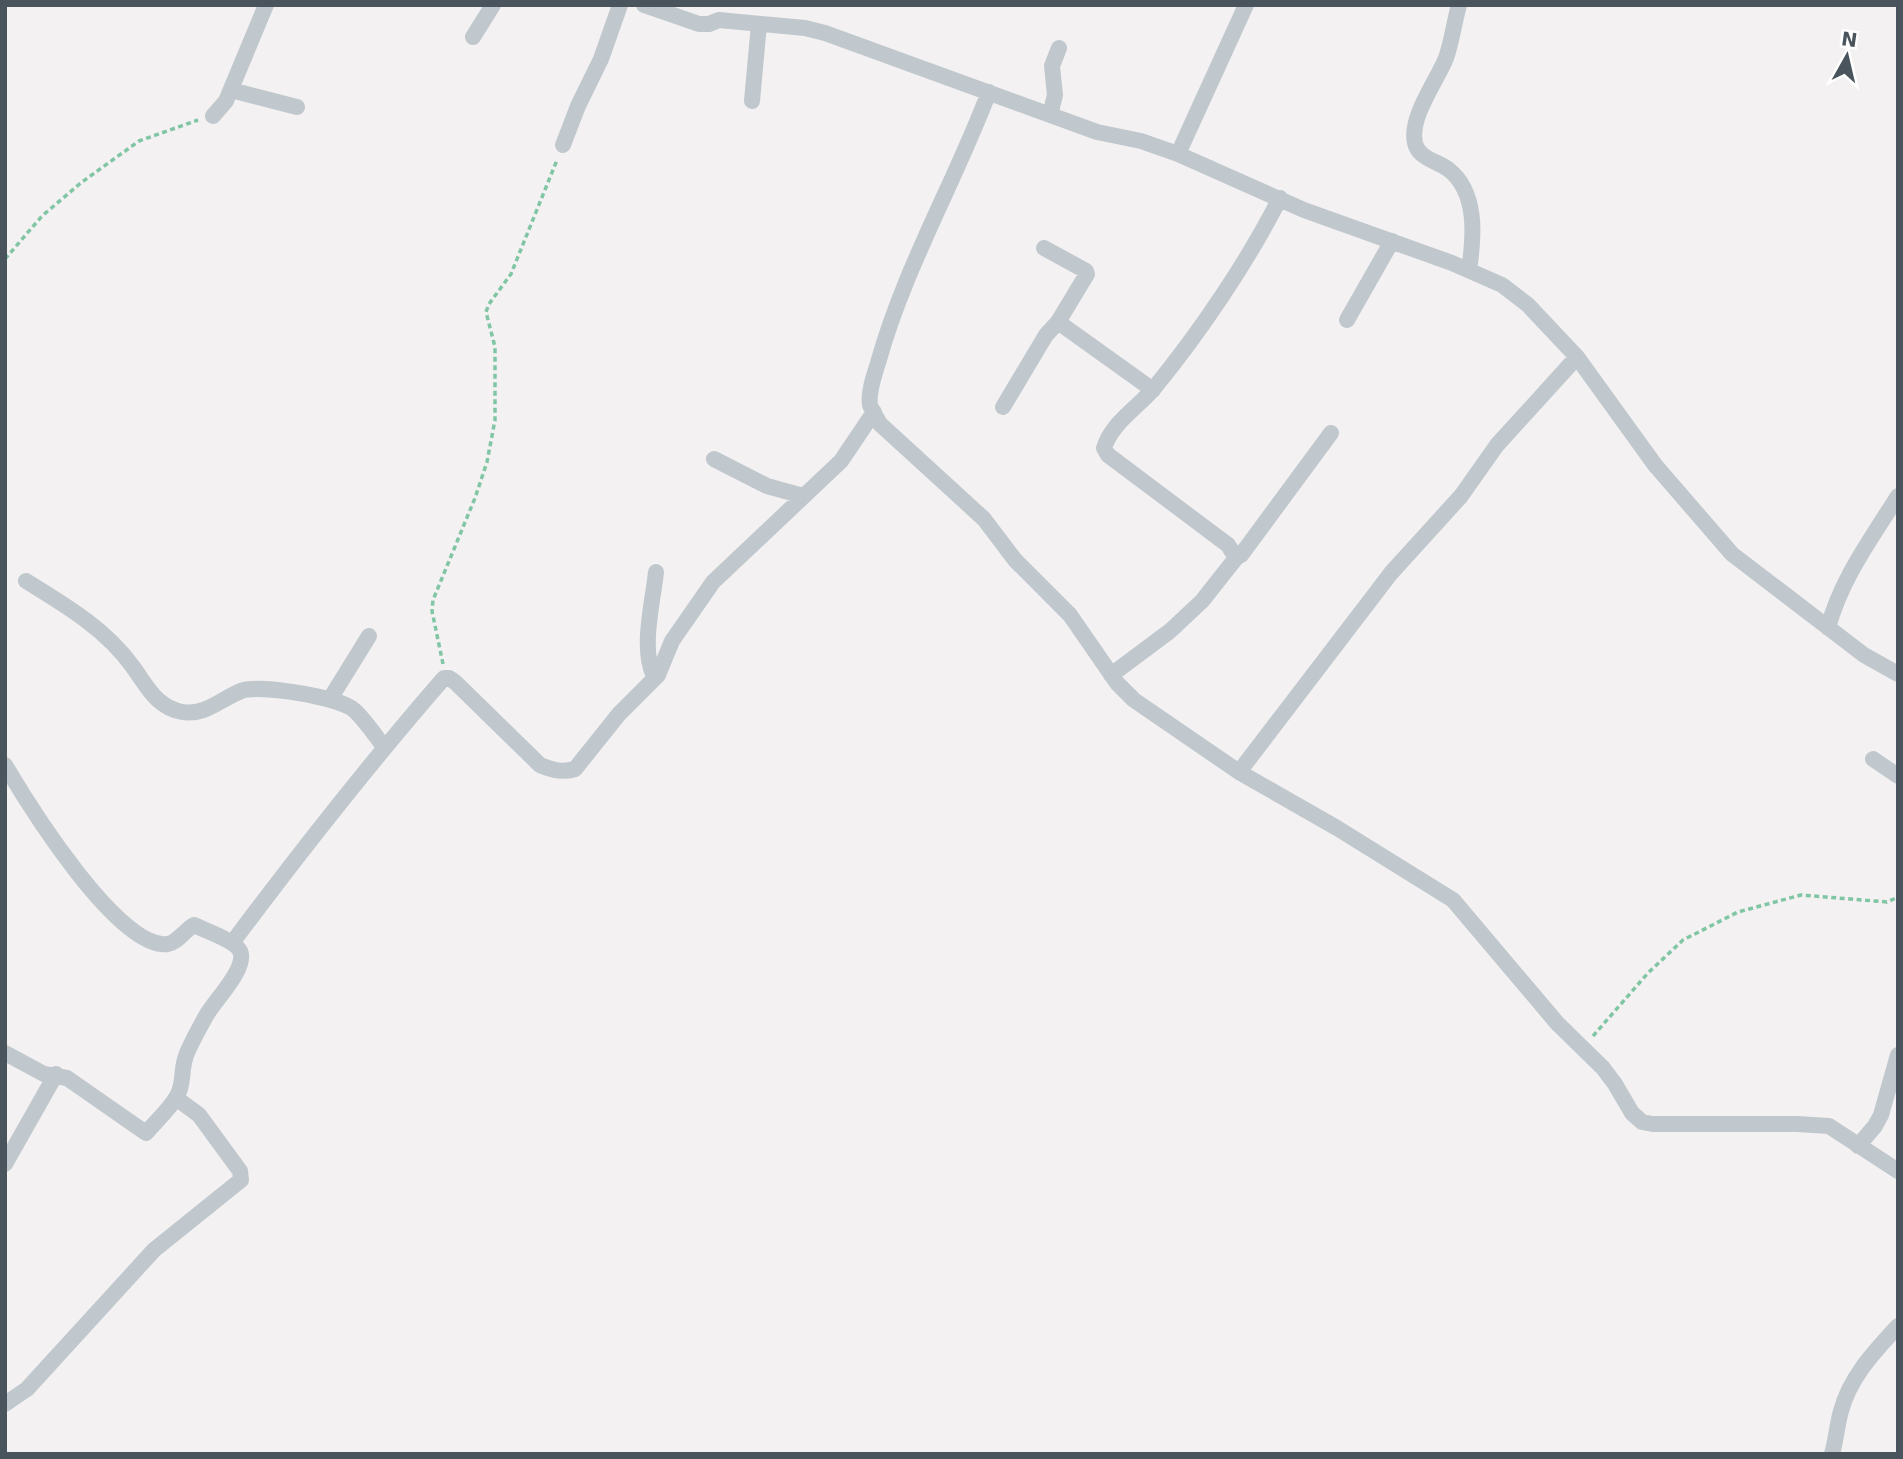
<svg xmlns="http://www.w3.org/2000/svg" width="1903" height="1459" font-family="'DejaVu Sans',sans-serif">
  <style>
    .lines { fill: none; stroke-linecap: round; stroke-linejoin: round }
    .path { stroke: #80c6a4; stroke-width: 3.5; stroke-dasharray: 5 3.5; stroke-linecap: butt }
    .street { stroke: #c0c8ce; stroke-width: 16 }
  </style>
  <rect width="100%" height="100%" fill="#f3f1f1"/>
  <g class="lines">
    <!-- path -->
    <path class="path" d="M 5,259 L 42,216 L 82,182 L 139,141 L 198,120
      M 443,664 L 432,611 L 433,600 L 475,498 L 487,462 L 495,420 L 495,347 L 486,312 L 489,304 L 511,274 L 557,160
      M 1593,1036 L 1648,973 L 1683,940 L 1738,912 L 1801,895 L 1887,902 L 1898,897"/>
    <!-- street -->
    <path class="street" d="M 644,5 L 699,24 L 709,24 L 719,20 L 805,28 L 825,33 L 1097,132 L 1141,141 L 1178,154 L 1304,210 L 1452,263 L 1502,285 L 1528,305 L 1577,357 L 1655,465 L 1732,554 L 1864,655 L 1898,674
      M 1459,5 C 1454,23 1452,41 1446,58 C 1437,81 1409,117 1415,143 C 1418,158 1437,161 1448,169 C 1478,192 1474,237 1469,270
      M 473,37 L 493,5
      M 231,90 L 297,107
      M 989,92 C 954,184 904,269 878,363 C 874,376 868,392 870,405 C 872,411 877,418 880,424 L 984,519 L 1015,560 L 1070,615 L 1117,683 L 1134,700 L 1239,772 L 1337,828 L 1453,900 L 1557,1023 L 1603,1068 L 1615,1084 L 1632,1113 L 1642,1122 L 1653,1124 L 1797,1124 L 1829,1126 L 1898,1171
      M 752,101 L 759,24
      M 1050,115 L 1055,95 L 1052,66 L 1059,48
      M 213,116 L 226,101 L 266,5
      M 563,145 L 578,106 L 601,59 L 620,5
      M 1178,154 L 1246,5
      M 1044,248 L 1086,271 L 1087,274 L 1058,322 L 1153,390
      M 1347,320 L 1392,241
      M 1003,407 L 1046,335 L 1058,322
      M 714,459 L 767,486 L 803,496
      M 1236,558 L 1241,555 L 1331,433
      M 656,572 C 653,601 641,647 653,674 L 658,675
      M 26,581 C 65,605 106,629 133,667 C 147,686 156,707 182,712 C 205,716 221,699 241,691 C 259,684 339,697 354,710 C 365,720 375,735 384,747
      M 1828,628 C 1841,579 1871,539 1898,496
      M 1111,675 L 1170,631 L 1202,601 L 1236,558 L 1228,545 L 1108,455 L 1104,448 C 1112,422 1139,407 1155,387 C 1200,332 1248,261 1280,198
      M 330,699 L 369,636
      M 1873,759 L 1898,776
      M 5,765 C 28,804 119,951 168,944 C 178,942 185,930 194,925 C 204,930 236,941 240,951 C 248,968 214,1001 206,1016 C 201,1025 187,1050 185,1059 C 181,1072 184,1084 177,1096 C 170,1109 156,1121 146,1133 L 67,1078 L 44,1074 L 5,1053
      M 1239,772 L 1391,573 L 1461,496 L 1497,445 L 1577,357
      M 232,943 C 300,852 369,764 444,678 L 449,678 L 455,682 L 540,765 C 552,770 562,773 575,769 L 619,714 L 658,675 L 672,641 L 713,582 L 841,461 L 874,412
      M 1858,1146 L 1875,1126 L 1881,1115 L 1898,1055
      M 5,1164 L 56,1074
      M 5,1404 L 27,1389 L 154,1250 L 241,1180 L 240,1171 L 199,1115 L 176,1098
      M 1832,1454 C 1836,1440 1837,1425 1841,1411 C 1850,1377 1874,1352 1898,1326"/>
  </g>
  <!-- border -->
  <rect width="1903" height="1459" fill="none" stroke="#4a545c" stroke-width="14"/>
  <!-- north arrow -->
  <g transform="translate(1847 56) rotate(8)" stroke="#ffffff" stroke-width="5" paint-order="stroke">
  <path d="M0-5L12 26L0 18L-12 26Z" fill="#4a545c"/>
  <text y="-10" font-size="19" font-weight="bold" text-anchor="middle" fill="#4a545c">N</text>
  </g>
</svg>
